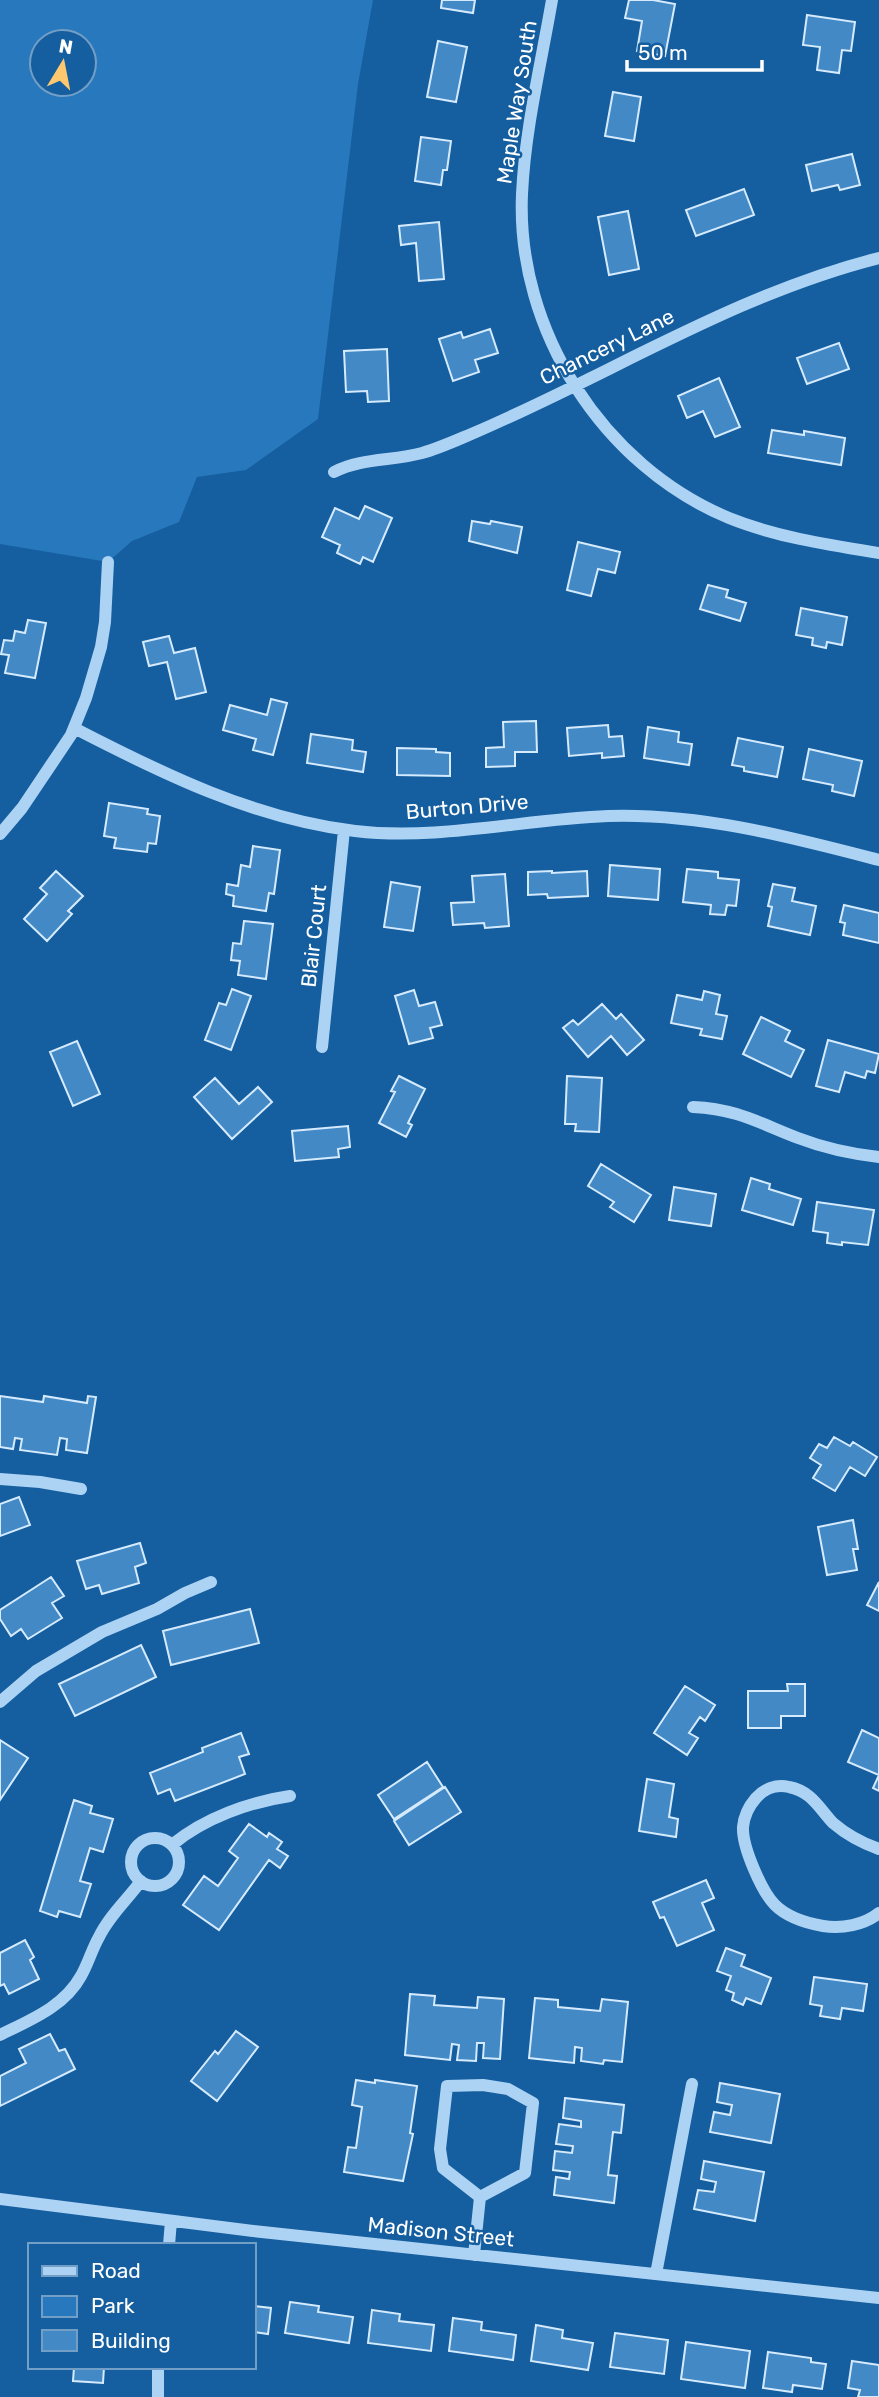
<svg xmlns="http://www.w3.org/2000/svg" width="879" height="2397" font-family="Rubik,sans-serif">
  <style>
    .green { fill: #2878bd; fill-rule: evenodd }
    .building { fill: #4289c6; stroke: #d5ebfd; stroke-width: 2 }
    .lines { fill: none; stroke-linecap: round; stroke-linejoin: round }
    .minor { stroke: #add3f4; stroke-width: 12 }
    .labels { text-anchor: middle; stroke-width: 5; stroke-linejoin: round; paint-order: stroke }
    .street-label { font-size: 21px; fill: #fff; stroke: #155e9f }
  </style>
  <rect width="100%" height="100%" fill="#155e9f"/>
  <!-- green -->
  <path class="green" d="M 0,0 L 373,0 L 358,84 L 318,419 L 246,470 L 197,477 L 179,522 L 132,541 L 108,562 L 0,544 ZM 42,42 L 84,42 L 84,84 L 42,84 Z"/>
  <!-- building -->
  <path class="building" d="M 442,0 L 475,0 L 473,13 L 441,8 Z
    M 629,0 L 653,0 L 675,4 L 665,56 L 637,51 L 642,21 L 625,18 Z
    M 807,15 L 855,22 L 851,51 L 842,50 L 839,73 L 817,70 L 820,47 L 803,45 Z
    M 438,41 L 467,47 L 456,102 L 427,97 Z
    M 613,92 L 641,97 L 634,141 L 605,136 Z
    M 421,137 L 451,141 L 447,170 L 443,170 L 441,185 L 415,181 Z
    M 852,154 L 860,185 L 840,190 L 838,185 L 812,191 L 806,165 Z
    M 744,189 L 754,215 L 696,236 L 686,210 Z
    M 628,211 L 639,269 L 609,275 L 598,217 Z
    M 439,222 L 444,279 L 419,281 L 416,243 L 401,245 L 399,226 Z
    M 490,329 L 498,353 L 475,360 L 479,372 L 453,381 L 439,339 L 461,332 L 463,338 Z
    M 839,343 L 849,369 L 807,384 L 797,358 Z
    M 387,349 L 389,401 L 368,402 L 367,391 L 346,392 L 344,351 Z
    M 719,378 L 740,427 L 715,437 L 703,411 L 687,418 L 678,396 Z
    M 772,430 L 804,435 L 804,431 L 845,438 L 841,465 L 768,453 Z
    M 365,506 L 392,518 L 373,562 L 363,557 L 360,564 L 337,553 L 340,545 L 322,537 L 335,508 L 359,519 Z
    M 472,521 L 490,524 L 491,521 L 522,527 L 517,553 L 469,541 Z
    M 578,542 L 620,552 L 615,573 L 598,569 L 591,596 L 567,590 Z
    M 708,585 L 728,590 L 726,597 L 746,603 L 740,621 L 700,609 Z
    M 801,608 L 847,617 L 842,645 L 827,642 L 826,648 L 812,645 L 813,638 L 796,635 Z
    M 28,620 L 46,623 L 35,678 L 5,673 L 9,655 L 1,654 L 4,640 L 13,641 L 15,631 L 25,633 Z
    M 169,636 L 174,653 L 195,648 L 206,692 L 176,699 L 167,662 L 149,666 L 143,642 Z
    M 271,699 L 287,703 L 273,755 L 253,750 L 256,739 L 223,730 L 230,705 L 267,715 Z
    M 536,721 L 537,752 L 515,752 L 515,766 L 486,767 L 486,748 L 504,747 L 503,722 Z
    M 608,725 L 609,737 L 622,736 L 624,756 L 602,758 L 602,753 L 569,756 L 567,728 Z
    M 648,727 L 679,732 L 678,742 L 692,744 L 689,765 L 644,758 Z
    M 311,734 L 353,740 L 352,750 L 366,752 L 363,772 L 307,763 Z
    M 738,738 L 783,747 L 777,777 L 744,771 L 744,767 L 732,765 Z
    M 397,748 L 436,749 L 436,752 L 450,753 L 450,776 L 397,775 Z
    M 809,749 L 862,761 L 854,796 L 832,791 L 833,785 L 803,779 Z
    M 109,803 L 148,809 L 147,814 L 160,816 L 156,844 L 148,843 L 147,852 L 114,848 L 116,838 L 104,836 Z
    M 253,846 L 280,850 L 274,894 L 269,893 L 266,911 L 233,906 L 234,896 L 226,894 L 227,884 L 238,886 L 241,865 L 250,867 Z
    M 610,865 L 660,869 L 658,900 L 608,896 Z
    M 687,869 L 718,872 L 718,878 L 739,880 L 736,906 L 727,905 L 725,915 L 710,914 L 711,905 L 683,902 Z
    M 56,871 L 83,896 L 68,911 L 72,914 L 47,941 L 24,919 L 47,894 L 40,888 Z
    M 552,871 L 552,873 L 587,871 L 588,896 L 548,898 L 547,894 L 528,895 L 528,872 Z
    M 505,874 L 509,926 L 485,928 L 484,923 L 453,925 L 451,903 L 474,902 L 472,876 Z
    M 391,882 L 420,887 L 413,931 L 384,927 Z
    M 773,884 L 795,888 L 792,901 L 816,906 L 810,935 L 768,926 L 772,907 L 768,906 Z
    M 844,905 L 879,913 L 879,943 L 843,935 L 845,923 L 840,922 Z
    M 244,921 L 273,924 L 266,979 L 238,975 L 240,961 L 231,960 L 233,943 L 241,944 Z
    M 232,989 L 251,996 L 231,1050 L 205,1040 L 219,1003 L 226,1005 Z
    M 414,990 L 419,1006 L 435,1002 L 442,1025 L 430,1028 L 433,1038 L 409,1044 L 395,996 Z
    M 704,991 L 720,995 L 716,1014 L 727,1016 L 722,1039 L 700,1035 L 702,1029 L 671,1023 L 677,995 L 702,1000 Z
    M 602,1004 L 616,1019 L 621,1014 L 644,1040 L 627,1055 L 611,1036 L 588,1057 L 563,1028 L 573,1020 L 578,1025 Z
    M 761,1017 L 790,1031 L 785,1041 L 804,1050 L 791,1077 L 743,1054 Z
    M 828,1040 L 879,1054 L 875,1073 L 867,1071 L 865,1078 L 845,1072 L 839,1092 L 816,1086 Z
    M 77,1041 L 100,1094 L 73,1106 L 50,1052 Z
    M 399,1076 L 425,1089 L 408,1123 L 412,1125 L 406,1137 L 379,1123 L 395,1092 L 391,1091 Z
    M 567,1076 L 602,1078 L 599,1132 L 575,1131 L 576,1124 L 565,1124 Z
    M 215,1078 L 239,1104 L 258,1087 L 272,1102 L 232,1139 L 194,1097 Z
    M 348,1126 L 350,1147 L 338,1149 L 339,1157 L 295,1161 L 292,1131 Z
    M 601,1164 L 651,1195 L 634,1222 L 610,1207 L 614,1202 L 588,1186 Z
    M 751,1178 L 770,1184 L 769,1189 L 801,1199 L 793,1225 L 742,1210 Z
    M 674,1187 L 716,1194 L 711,1226 L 669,1220 Z
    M 817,1202 L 874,1210 L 868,1245 L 842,1242 L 842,1245 L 827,1243 L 828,1233 L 813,1231 Z
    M 0,1396 L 43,1402 L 44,1396 L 87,1403 L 88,1396 L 96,1397 L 87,1453 L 66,1450 L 67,1439 L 60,1438 L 57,1455 L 20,1450 L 22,1439 L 15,1438 L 13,1449 L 0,1447 Z
    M 834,1437 L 850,1446 L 853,1442 L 877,1457 L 865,1476 L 850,1467 L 835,1491 L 813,1478 L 821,1465 L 810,1458 L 819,1444 L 827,1448 Z
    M 19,1497 L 30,1525 L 0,1536 L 0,1504 Z
    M 853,1520 L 858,1549 L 853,1549 L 857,1570 L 827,1575 L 818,1527 Z
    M 140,1543 L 146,1563 L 135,1567 L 139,1583 L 102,1594 L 99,1585 L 86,1589 L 77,1561 Z
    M 51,1577 L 64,1596 L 52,1603 L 62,1618 L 28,1639 L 21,1629 L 11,1636 L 0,1619 L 0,1610 Z
    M 879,1582 L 879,1611 L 867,1605 Z
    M 250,1609 L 259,1643 L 171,1665 L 163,1631 Z
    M 141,1645 L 156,1677 L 75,1716 L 59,1684 Z
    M 787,1684 L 805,1684 L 805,1716 L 781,1716 L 781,1728 L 748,1728 L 748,1691 L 788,1691 Z
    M 685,1686 L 715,1705 L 705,1721 L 700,1717 L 689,1733 L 698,1738 L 687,1755 L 654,1733 Z
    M 862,1730 L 879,1738 L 879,1791 L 873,1788 L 879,1775 L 848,1762 Z
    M 241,1733 L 249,1754 L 239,1757 L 245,1774 L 175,1801 L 170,1789 L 158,1794 L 150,1773 L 203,1752 L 202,1748 Z
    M 0,1740 L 28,1758 L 0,1800 Z
    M 427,1762 L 443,1787 L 394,1819 L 378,1795 Z
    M 647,1779 L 674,1784 L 669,1817 L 678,1819 L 676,1837 L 639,1831 Z
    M 445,1787 L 461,1812 L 409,1845 L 394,1821 Z
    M 74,1800 L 92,1806 L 90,1813 L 113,1819 L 103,1852 L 90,1848 L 80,1881 L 91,1884 L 80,1917 L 59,1911 L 57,1917 L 40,1911 Z
    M 249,1824 L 267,1837 L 269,1833 L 282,1842 L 277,1849 L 288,1856 L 280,1868 L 269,1860 L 219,1930 L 183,1905 L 204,1876 L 218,1886 L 238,1858 L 229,1851 Z
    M 706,1880 L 714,1898 L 702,1903 L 714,1930 L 677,1946 L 664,1917 L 660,1918 L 653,1902 Z
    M 25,1940 L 34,1957 L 30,1960 L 39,1979 L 9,1994 L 4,1984 L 0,1986 L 0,1953 Z
    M 726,1948 L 745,1955 L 741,1966 L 771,1978 L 761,2004 L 746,1998 L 743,2005 L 732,2000 L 734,1993 L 726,1990 L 731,1976 L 717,1971 Z
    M 814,1977 L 867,1984 L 863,2011 L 842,2008 L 840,2019 L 820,2016 L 822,2006 L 810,2004 Z
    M 410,1994 L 435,1996 L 434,2005 L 477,2008 L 478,1997 L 504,1999 L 500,2059 L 483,2058 L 484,2043 L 477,2043 L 476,2061 L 457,2060 L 459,2045 L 452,2044 L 450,2060 L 405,2055 Z
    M 535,1998 L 558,2000 L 558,2007 L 600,2011 L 602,1999 L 628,2002 L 622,2062 L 604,2060 L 603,2064 L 581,2061 L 582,2048 L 575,2047 L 574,2063 L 529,2058 Z
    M 236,2031 L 258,2047 L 217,2101 L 191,2081 L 215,2051 L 218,2054 Z
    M 50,2034 L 59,2051 L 65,2049 L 75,2069 L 0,2106 L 0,2076 L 26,2063 L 19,2049 Z
    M 356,2080 L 375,2083 L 375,2080 L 417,2086 L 410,2133 L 413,2134 L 403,2181 L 344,2172 L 348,2147 L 356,2148 L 362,2107 L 352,2105 Z
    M 720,2083 L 780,2094 L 771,2143 L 710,2132 L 714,2112 L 730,2115 L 732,2105 L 717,2102 Z
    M 565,2098 L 624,2105 L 621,2133 L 613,2132 L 608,2175 L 617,2176 L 614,2203 L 554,2195 L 556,2177 L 569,2179 L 570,2172 L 553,2170 L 555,2151 L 572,2153 L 573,2146 L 556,2144 L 559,2124 L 581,2127 L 581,2121 L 563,2118 Z
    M 704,2161 L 764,2172 L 755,2221 L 694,2209 L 698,2190 L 714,2192 L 716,2182 L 701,2179 Z
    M 290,2302 L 319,2306 L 318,2312 L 353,2317 L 349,2343 L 285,2333 Z
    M 254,2306 L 271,2308 L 268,2334 L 254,2332 Z
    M 372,2310 L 400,2314 L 399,2321 L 434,2325 L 431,2351 L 368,2343 Z
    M 453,2318 L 482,2322 L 481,2330 L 516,2335 L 513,2360 L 449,2351 Z
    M 536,2325 L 563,2330 L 562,2338 L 593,2343 L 588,2370 L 531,2361 Z
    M 615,2333 L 668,2340 L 664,2374 L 610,2367 Z
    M 686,2342 L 750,2351 L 745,2388 L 681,2379 Z
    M 768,2352 L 811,2358 L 811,2362 L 826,2364 L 822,2389 L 793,2385 L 792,2392 L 763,2388 Z
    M 852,2361 L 879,2365 L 879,2397 L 858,2397 L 860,2390 L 848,2388 Z
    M 74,2367 L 104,2367 L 103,2383 L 73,2381 Z"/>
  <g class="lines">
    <!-- minor -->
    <path class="minor" d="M 552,0 C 541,64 525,129 522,194 C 516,330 603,466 729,518 C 776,537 829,545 879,553
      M 334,472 C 361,458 392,461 422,453 C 440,448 459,439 476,432 C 611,374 736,294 879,258
      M 74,728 C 163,774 255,819 355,831 C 439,841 524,819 608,816 C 701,813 790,837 879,860
      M 0,834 L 22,808 L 71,735 L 86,698 L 101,647 L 105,622 L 108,562
      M 322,1047 L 344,830
      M 693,1107 C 737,1109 759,1123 798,1138 C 824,1148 852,1154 879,1157
      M 0,1479 L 40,1482 L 81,1489
      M 0,1702 L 36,1671 L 102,1632 L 157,1609 L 185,1593 L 211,1582
      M131 1862a24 24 0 1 1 48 0a24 24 0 1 1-48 0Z
      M 173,1844 C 205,1818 249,1802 290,1796
      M 879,1849 C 862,1843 847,1835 833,1823 C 819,1808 811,1791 789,1787 C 776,1784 764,1789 756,1798 C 749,1806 744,1816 743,1827 C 742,1847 762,1892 775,1905 C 788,1918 806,1923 823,1926 C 842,1929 864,1925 879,1913
      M 0,2035 C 30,2020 64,2007 81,1976 C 88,1964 92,1949 99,1937 C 109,1916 127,1900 141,1881
      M 0,2199 L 253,2231 L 879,2298
      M 169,2245 L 171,2221
      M 474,2255 L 480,2197 L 443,2168 L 440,2149 L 447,2086 L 483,2085 L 508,2089 L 533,2103 L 525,2173 L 480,2197
      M 656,2274 L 692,2084
      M 158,2397 L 158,2367"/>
  </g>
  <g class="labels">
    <!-- street labels -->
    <g class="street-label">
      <text transform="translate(517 102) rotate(-81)" y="7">Maple Way South</text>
      <text transform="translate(607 347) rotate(-26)" y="7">Chancery Lane</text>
      <text transform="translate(467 807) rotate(-5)" y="7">Burton Drive</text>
      <text transform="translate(314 936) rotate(-84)" y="7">Blair Court</text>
      <text transform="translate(441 2232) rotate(6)" y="7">Madison Street</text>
    </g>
  </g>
  <!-- legend -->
  <rect x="28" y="2243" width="228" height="126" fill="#155e9f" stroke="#739ec5" stroke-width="2"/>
  <rect x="42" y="2266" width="35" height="10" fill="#add3f4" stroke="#739ec5" stroke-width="2"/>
  <text x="91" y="2278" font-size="21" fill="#ffffff">Road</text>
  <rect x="42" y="2296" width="35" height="21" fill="#2878bd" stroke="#739ec5" stroke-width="2"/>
  <text x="91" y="2313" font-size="21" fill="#ffffff">Park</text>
  <rect x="42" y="2330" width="35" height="21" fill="#4289c6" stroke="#739ec5" stroke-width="2"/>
  <text x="91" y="2348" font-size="21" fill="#ffffff">Building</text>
  <!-- north arrow -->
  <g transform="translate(63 63) rotate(10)"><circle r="33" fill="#155e9f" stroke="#739ec5" stroke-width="2"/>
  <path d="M0-5L12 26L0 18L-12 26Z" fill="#ffc86f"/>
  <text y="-10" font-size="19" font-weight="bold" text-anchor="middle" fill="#ffffff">N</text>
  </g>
  <!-- scale -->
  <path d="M627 60v10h135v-10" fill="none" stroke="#ffffff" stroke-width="3.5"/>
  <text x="638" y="60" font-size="21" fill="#ffffff" stroke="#155e9f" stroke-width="5" paint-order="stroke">50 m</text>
</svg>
